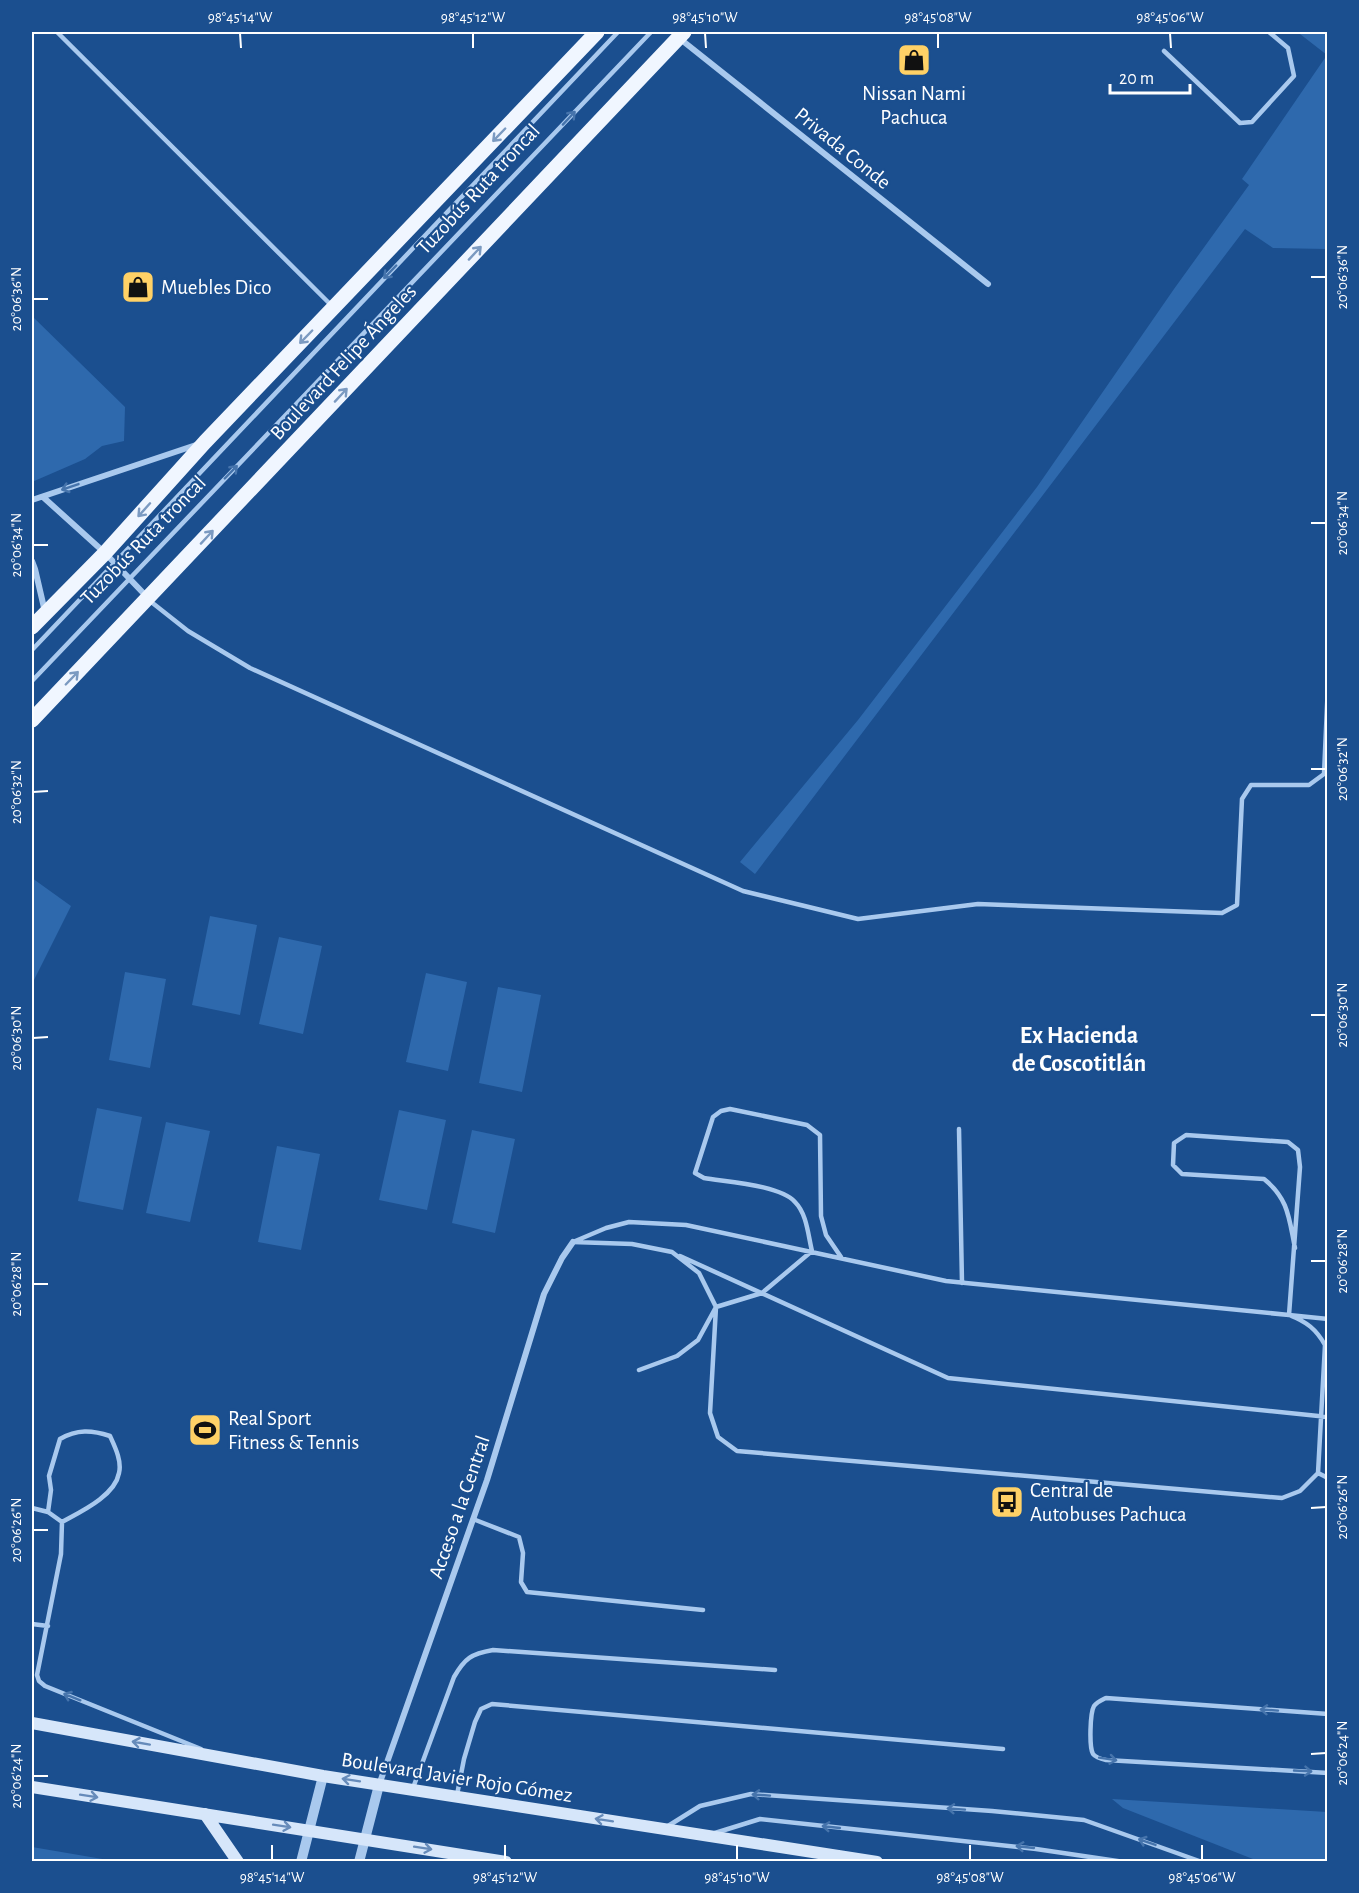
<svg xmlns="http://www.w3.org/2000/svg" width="1359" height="1893" font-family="'Alegreya Sans',sans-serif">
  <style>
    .green { fill: #2e69ad }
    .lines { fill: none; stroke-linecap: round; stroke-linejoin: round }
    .service { stroke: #a9c9ee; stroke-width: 4.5 }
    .minor { stroke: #a9c9ee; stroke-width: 6 }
    .tertiary { stroke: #a9c9ee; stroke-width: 10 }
    .secondary { stroke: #d6e6fa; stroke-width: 12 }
    .primary { stroke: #f0f6ff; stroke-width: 15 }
    .oneway { stroke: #4674ac }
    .oneway2 { stroke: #7b9ac1 }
    .oneway3 { stroke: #668bba }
    .ticks { fill: none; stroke: #fff; stroke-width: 2 }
    .labels { text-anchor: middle; stroke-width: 4.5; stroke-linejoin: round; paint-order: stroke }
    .poi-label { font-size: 21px; fill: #fff; stroke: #1b4f8f; text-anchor: start }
    .street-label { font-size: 21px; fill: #fff; stroke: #1b4f8f }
    .quarter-label { font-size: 24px; font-weight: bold; fill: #fff; stroke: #1b4f8f }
    .neatline { fill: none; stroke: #fff; stroke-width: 2 }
    .ticks-label { font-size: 15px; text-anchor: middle; fill: #fff }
  </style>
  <rect width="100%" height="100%" fill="#1b4f8f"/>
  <!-- green -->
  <path class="green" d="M 1302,32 L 1327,32 L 1327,249 L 1273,248 L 1245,229 L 755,874 L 740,862 L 858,720 L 1037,487 L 1174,289 L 1249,185 L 1242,179 L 1327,55 L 1300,34 Z
    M 32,316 L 125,407 L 124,441 L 102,446 L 85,459 L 32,482 Z
    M 32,878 L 71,906 L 32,984 Z
    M 210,916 L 257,925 L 240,1015 L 192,1005 Z
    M 279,937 L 322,946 L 303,1034 L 259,1024 Z
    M 125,972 L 166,979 L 150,1068 L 109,1060 Z
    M 426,973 L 467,982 L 448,1071 L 406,1062 Z
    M 498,987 L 541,995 L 522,1092 L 479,1083 Z
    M 97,1108 L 142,1117 L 123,1210 L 78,1201 Z
    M 399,1110 L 446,1120 L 427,1210 L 379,1200 Z
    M 166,1122 L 210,1131 L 190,1222 L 146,1213 Z
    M 472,1130 L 515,1139 L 495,1233 L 452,1223 Z
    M 277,1146 L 320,1154 L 301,1250 L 258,1242 Z
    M 1112,1799 L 1327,1812 L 1327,1861 L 1258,1861 L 1123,1808 Z
    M 32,1847 L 114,1861 L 32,1861 Z"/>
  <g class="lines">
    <!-- service -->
    <path class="service" d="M 57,32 L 331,305
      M 1164,51 L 1240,123 L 1252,122 L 1294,76 L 1288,48 L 1269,32
      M 150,601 L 188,631 L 250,668 L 743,891 L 858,919 L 978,904 L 1222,913 L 1237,905 L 1242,799 L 1251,785 L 1309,785 L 1324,774 L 1328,684
      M 32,650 L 618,32
      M 32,681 L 651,32
      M 959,1129 L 962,1283
      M 629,1222 L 686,1225 L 946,1281 L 1289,1315 C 1307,1322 1316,1329 1325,1345 L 1318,1473 L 1300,1491 L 1282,1498 L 737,1451 L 718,1437 L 710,1413 L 716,1307 L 699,1273 L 672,1252 L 632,1244 L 573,1242 L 606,1228 Z
      M 1295,1248 C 1289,1219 1289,1199 1264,1179 L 1182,1174 L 1173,1165 L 1174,1143 L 1186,1135 L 1288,1142 L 1298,1150 L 1300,1167 L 1289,1315 L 1328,1319
      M 680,1256 L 948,1378 L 1328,1417
      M 639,1370 L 677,1356 L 698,1340 L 716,1307 L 762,1293 L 812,1251 C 808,1235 807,1214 795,1202 C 780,1185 727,1182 704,1178 L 695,1173 L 713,1117 L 721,1111 L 730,1109 L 807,1125 L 820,1135 L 821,1216 L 826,1235 L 841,1257
      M 1318,1473 L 1328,1478
      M 32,1508 L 48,1512 L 62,1522 L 61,1554 L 37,1675 L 39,1681 L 45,1686 L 201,1749
      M 48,1512 L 51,1490 L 49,1476 L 60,1439 C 77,1429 92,1430 110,1436 C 115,1447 122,1461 119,1473 C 115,1496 80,1512 62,1522
      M 473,1519 L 519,1537 L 523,1553 L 521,1582 L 527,1592 L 703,1610
      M 32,1624 L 48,1626
      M 1328,1714 L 1106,1698 C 1102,1700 1097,1702 1094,1706 C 1090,1713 1089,1747 1093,1754 C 1096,1758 1101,1759 1106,1760 L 1328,1773
      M 413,1788 L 454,1677 C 465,1658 471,1654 493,1650 L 775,1670
      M 457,1795 L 464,1759 L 475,1722 L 481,1709 L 492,1704 L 1003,1749
      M 668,1826 L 700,1806 L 751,1794 L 992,1811 L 1084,1820 L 1202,1862
      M 715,1833 L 760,1819 L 1036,1849 L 1124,1862"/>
    <!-- minor -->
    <path class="minor" d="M 679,38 L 988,284
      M 43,497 L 105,553 L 148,598
      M 32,500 L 196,445
      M 32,561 L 35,569 L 45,612
      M 379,1785 L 487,1480 L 544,1294 L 562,1258 L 573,1242"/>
    <!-- tertiary -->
    <path class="tertiary" d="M 301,1862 L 323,1776
      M 359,1862 L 379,1785"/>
    <!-- secondary -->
    <path class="secondary" d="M 32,1723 L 323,1776 L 877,1862
      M 32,1787 L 506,1862
      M 205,1814 L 238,1862"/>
    <!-- primary -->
    <path class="primary" d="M 32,627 L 105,553 L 205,442 L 597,32
      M 32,720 L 684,32"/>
  </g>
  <!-- one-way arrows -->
  <defs><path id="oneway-shaft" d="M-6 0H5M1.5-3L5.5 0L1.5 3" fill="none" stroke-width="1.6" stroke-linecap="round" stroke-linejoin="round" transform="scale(1.5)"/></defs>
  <g class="oneway">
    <use href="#oneway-shaft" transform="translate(569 118) rotate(-47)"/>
    <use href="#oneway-shaft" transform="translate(390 272) rotate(134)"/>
    <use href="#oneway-shaft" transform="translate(231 472) rotate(-46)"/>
    <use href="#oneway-shaft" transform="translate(70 487) rotate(161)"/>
    <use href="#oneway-shaft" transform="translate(72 1697) rotate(-158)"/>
    <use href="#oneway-shaft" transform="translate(1269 1710) rotate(-176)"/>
    <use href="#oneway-shaft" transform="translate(1108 1759) rotate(9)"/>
    <use href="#oneway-shaft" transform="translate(1303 1771) rotate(3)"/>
    <use href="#oneway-shaft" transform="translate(761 1795) rotate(-176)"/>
    <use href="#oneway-shaft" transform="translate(956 1809) rotate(-176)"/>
    <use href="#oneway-shaft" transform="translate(831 1827) rotate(-174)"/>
    <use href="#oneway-shaft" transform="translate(1147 1842) rotate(-161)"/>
    <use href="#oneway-shaft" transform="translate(1025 1847) rotate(-174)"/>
  </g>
  <g class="oneway2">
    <use href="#oneway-shaft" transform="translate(499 135) rotate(134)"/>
    <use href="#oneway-shaft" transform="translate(475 253) rotate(-47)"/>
    <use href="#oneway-shaft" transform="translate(306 337) rotate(134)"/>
    <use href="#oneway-shaft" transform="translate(341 395) rotate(-47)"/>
    <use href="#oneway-shaft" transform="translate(144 510) rotate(132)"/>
    <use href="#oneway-shaft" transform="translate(207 537) rotate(-47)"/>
    <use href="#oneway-shaft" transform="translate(72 678) rotate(-46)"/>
  </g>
  <g class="oneway3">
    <use href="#oneway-shaft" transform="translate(141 1743) rotate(-170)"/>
    <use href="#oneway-shaft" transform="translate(351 1780) rotate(-171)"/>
    <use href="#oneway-shaft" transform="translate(89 1796) rotate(9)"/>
    <use href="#oneway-shaft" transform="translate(604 1820) rotate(-171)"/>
    <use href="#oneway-shaft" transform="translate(282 1826) rotate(9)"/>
    <use href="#oneway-shaft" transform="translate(423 1848) rotate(9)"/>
  </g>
  <!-- ticks -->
  <path class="ticks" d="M 240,33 L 241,48M 473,33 L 473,48M 705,33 L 706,48M 938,33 L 938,48M 1170,33 L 1171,48M 1311,277 L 1326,277M 33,299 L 48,299M 1311,523 L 1326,523M 33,545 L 48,545M 1311,769 L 1326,769M 33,792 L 48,791M 1311,1015 L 1326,1015M 33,1038 L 48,1037M 1311,1261 L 1326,1261M 33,1284 L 48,1284M 1311,1508 L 1326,1507M 33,1530 L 48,1530M 1311,1754 L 1326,1753M 33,1776 L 48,1776M 272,1845 L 272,1860M 505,1845 L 505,1860M 737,1845 L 737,1860M 970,1845 L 970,1860M 1202,1845 L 1202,1860"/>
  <!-- icons -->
  <defs>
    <g id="shop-square" transform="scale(1.725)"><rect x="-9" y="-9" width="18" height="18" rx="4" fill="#ffd166" stroke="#1b4f8f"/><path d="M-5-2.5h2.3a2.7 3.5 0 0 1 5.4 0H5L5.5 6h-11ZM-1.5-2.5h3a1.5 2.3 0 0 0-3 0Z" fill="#111"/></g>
    <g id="stadium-square" transform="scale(1.725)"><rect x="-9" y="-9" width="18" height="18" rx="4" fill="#ffd166" stroke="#1b4f8f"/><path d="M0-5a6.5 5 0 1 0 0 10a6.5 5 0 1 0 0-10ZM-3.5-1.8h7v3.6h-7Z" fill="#111"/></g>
    <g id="bus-square" transform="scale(1.725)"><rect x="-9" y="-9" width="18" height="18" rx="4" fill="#ffd166" stroke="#1b4f8f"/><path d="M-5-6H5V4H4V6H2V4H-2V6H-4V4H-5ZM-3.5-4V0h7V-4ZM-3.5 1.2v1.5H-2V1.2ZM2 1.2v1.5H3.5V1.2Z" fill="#111"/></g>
  </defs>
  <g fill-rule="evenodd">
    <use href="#shop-square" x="914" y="60"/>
    <use href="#shop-square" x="138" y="287"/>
    <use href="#stadium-square" x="205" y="1430"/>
    <use href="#bus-square" x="1007" y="1502"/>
  </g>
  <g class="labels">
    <!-- poi labels -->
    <g class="poi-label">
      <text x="914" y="100" text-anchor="middle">Nissan Nami<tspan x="914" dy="24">Pachuca</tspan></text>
      <text x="161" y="294">Muebles Dico</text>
      <text x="228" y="1425">Real Sport<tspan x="228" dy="24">Fitness &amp; Tennis</tspan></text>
      <text x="1030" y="1497">Central de<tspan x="1030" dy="24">Autobuses Pachuca</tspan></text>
    </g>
    <!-- street labels -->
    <g class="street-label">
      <text transform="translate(843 148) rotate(39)" y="7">Privada Conde</text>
      <text transform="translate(478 189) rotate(-47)" y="7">Tuzobús Ruta troncal</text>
      <text transform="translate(343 362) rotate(-47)" y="7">Boulevard Felipe Ángeles</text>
      <text transform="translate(143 540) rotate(-46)" y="7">Tuzobús Ruta troncal</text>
      <text transform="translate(459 1507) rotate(-71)" y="7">Acceso a la Central</text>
      <text transform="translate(457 1777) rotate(9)" y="7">Boulevard Javier Rojo Gómez</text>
    </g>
    <!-- quarter labels -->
    <g class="quarter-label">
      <text x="1079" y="1043">Ex Hacienda<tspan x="1079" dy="28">de Coscotitlán</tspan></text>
    </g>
  </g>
  <!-- border -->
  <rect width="1359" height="1893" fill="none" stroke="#1b4f8f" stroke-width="66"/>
  <!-- scale -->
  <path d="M1110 84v9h80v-9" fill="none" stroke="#ffffff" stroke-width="3"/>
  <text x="1119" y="84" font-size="18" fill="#ffffff" stroke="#1b4f8f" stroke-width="4.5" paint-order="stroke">20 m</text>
  <rect x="33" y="33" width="1293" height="1827" class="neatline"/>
  <g class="ticks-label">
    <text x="240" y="22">98°45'14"W</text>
    <text x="473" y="22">98°45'12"W</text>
    <text x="705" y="22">98°45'10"W</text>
    <text x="938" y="22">98°45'08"W</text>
    <text x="1170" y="22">98°45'06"W</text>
    <text transform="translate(1342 277) rotate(-90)" y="5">20°06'36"N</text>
    <text transform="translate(16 299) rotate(-90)" y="5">20°06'36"N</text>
    <text transform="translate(1342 523) rotate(-90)" y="5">20°06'34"N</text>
    <text transform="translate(16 545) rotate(-90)" y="5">20°06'34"N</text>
    <text transform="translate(1342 769) rotate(-90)" y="5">20°06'32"N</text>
    <text transform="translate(16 792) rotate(-90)" y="5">20°06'32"N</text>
    <text transform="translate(1342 1015) rotate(-90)" y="5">20°06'30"N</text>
    <text transform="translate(16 1038) rotate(-90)" y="5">20°06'30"N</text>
    <text transform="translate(1342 1261) rotate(-90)" y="5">20°06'28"N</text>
    <text transform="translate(16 1284) rotate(-90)" y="5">20°06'28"N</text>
    <text transform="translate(1342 1507) rotate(-90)" y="5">20°06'26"N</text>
    <text transform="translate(16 1530) rotate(-90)" y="5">20°06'26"N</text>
    <text transform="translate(1342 1753) rotate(-90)" y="5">20°06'24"N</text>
    <text transform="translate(16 1776) rotate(-90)" y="5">20°06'24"N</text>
    <text x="272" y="1882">98°45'14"W</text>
    <text x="505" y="1882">98°45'12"W</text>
    <text x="737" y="1882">98°45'10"W</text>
    <text x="970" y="1882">98°45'08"W</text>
    <text x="1202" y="1882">98°45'06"W</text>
  </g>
</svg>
